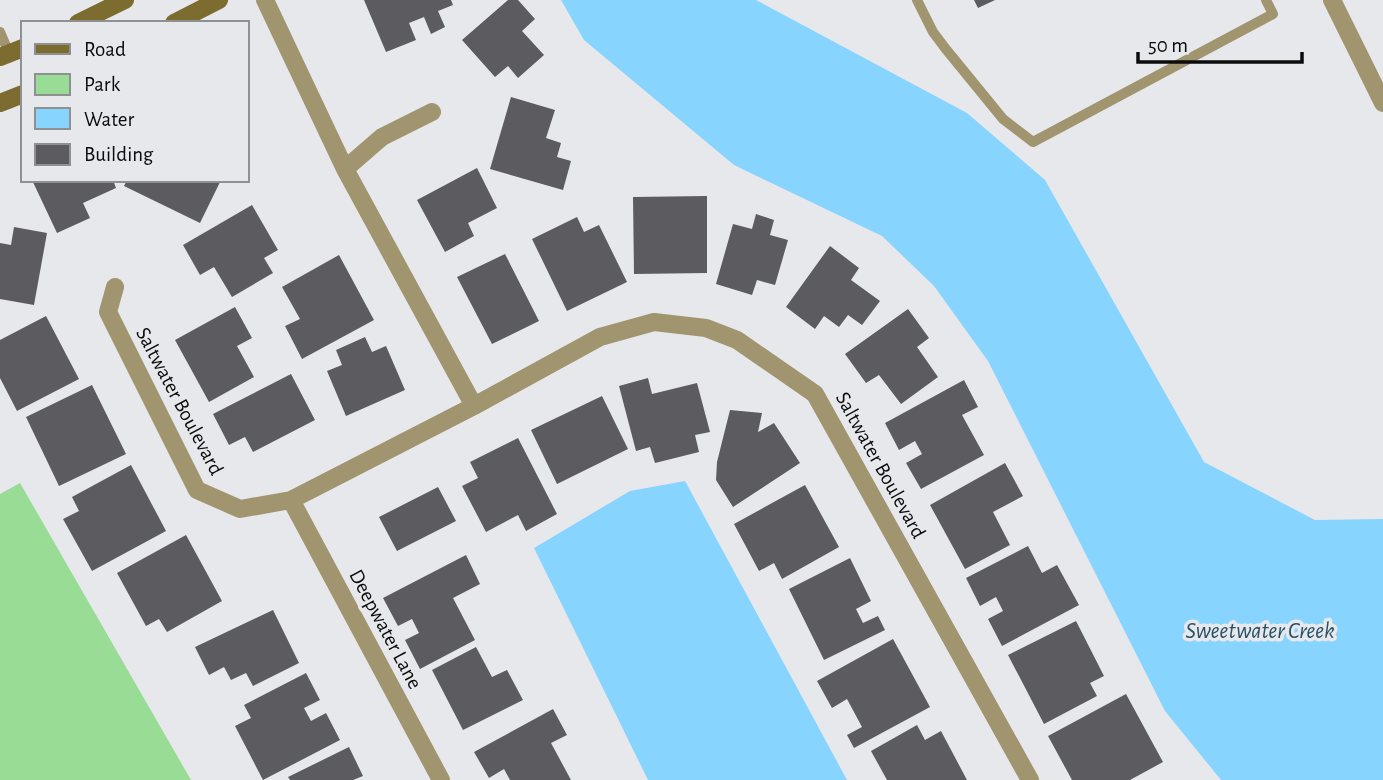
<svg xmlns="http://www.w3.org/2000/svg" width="1383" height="780" font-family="'Alegreya Sans',sans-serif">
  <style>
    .green { fill: #98dc95 }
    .water { fill: #87d4fe }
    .building { fill: #5c5b5f }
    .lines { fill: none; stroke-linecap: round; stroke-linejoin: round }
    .lane { stroke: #a0956f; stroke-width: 10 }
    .street { stroke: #a0956f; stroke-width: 18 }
    .secondary { stroke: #7d6c30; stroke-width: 18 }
    .labels { text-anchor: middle; stroke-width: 7; stroke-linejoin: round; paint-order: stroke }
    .street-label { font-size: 21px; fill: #0b0b0c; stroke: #e7e8ec }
    .water-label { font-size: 23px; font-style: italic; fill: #265167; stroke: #e7e8ec }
  </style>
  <rect width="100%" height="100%" fill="#e7e8ec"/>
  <!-- green -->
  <path class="green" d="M 20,483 L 191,780 L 0,780 L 0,494 Z"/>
  <!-- water -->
  <path class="water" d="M 561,0 L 756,0 L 967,113 L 1045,180 L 1204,462 L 1315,520 L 1383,519 L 1383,780 L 1221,780 L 1165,711 L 988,361 L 934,286 L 882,236 L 734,165 L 584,40 Z
    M 685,481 L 847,780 L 648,780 L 534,548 L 630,491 Z"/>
  <!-- building -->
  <path class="building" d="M 364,0 L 451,0 L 453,5 L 438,11 L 445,27 L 431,34 L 424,17 L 409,23 L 416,40 L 386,52 Z
    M 508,0 L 518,0 L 535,19 L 522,31 L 544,55 L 518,78 L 508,66 L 495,77 L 462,40 Z
    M 974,0 L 995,0 L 978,8 Z
    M 511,97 L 555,110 L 546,138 L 561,143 L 557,157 L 571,161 L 563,190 L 490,169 Z
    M 477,168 L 497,208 L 468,223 L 474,236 L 445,252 L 417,200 Z
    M 32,180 L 113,180 L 116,188 L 83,203 L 90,218 L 57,233 Z
    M 127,180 L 221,180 L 200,223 L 124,186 Z
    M 707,196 L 707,273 L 634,274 L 633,197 Z
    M 252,205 L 278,250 L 264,258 L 273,273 L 232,297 L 214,267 L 200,275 L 183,245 Z
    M 756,214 L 774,220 L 770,235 L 788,240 L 775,285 L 757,280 L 752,295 L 716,284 L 733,224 L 752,229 Z
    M 577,217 L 584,232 L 599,225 L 627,282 L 567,311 L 532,239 Z
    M 14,227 L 47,233 L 34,305 L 0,299 L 0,243 L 11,245 Z
    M 830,246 L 859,268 L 851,280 L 880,301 L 862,325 L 848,315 L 839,327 L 824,316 L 815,329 L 786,307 Z
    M 505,254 L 539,321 L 492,344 L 457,277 Z
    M 339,255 L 374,320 L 302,359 L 285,326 L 300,319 L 282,287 Z
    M 235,307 L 252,338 L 237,346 L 254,377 L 209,402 L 175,340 Z
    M 908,309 L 929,338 L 917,347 L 938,377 L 901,404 L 879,375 L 866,383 L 845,354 Z
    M 46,316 L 79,379 L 17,411 L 0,378 L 0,340 Z
    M 365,337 L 372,352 L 386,346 L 405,390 L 346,416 L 327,371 L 342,365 L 336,350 Z
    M 291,374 L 315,420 L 253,452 L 245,437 L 229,445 L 213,414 Z
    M 648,378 L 652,394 L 697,383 L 710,432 L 695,435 L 699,452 L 655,463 L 650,447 L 636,451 L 619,386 Z
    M 964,380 L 978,407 L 962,415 L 984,455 L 921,489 L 906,463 L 922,454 L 915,441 L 899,450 L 885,423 Z
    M 92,385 L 126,454 L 59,486 L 26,417 Z
    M 602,396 L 628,449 L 557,484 L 531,430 Z
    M 730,410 L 762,413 L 758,432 L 774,423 L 800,463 L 733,507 L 716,480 L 717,462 Z
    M 518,438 L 557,514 L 526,531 L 518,515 L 486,532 L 462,486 L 478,478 L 470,462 Z
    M 1005,463 L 1023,496 L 993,512 L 1010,545 L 965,569 L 930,505 Z
    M 131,465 L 166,531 L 92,571 L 63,519 L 79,511 L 72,497 Z
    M 805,485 L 839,547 L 782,579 L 774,563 L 759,571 L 734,524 Z
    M 438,487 L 456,521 L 397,551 L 379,517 Z
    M 186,535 L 222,601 L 167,632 L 159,619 L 146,626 L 117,573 Z
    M 1028,546 L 1042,573 L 1057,565 L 1079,605 L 1002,646 L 988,619 L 1003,611 L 996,597 L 980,606 L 966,578 Z
    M 466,555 L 480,584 L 453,598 L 475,640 L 420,669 L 405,640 L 419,633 L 412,619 L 398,626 L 383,598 Z
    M 850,558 L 871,601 L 856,609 L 863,623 L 878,616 L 885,630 L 824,660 L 789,589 Z
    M 273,610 L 299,663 L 253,686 L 246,673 L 231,680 L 224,667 L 209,675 L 195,647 Z
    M 1076,621 L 1104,676 L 1090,683 L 1097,696 L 1044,724 L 1008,655 Z
    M 893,639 L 930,707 L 854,748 L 847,735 L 862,727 L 847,699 L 832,708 L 817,681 Z
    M 476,647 L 492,677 L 507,670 L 523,700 L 463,730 L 432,670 Z
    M 306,673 L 320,700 L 304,708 L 311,721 L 326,713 L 340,740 L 263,780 L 235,726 L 251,718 L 244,705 Z
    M 1126,694 L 1163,762 L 1130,780 L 1072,780 L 1048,736 Z
    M 553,709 L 567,735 L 551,743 L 571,780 L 510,780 L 504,769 L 489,778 L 474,752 Z
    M 917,725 L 925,740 L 941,731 L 967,780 L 887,780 L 871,751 Z
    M 349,747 L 363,776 L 353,780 L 290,780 L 288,777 Z"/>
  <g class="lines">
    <!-- lane -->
    <path class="lane" d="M 917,0 L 933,32 L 945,48 L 1003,119 L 1033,142 L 1273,14 L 1266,0
      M 0,32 L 9,53"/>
    <!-- street -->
    <path class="street" d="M 265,0 L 345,169 L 474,406
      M 1332,0 L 1383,103
      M 345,169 L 382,137 L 432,112
      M 115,287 L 108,312 L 197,490 L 240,509 L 291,500 L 474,406 L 600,337 L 654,322 L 706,328 L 737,340 L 815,394 L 1030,780
      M 291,500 L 441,780"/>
    <!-- secondary -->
    <path class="secondary" d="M 78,23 L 125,0
      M 174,23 L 219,0
      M 0,57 L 23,48
      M 0,103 L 23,94"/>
  </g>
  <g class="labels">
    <!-- street labels -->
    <g class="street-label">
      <text transform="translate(180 401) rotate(62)" y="7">Saltwater Boulevard</text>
      <text transform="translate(881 465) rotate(61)" y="7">Saltwater Boulevard</text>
      <text transform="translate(386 629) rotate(62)" y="7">Deepwater Lane</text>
    </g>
    <!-- water labels -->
    <g class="water-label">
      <text x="1260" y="638">Sweetwater Creek</text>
    </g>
  </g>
  <!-- legend -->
  <rect x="21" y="21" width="228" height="161" fill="#e7e8ec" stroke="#8f9092" stroke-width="2"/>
  <rect x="35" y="44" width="35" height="10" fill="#7d6c30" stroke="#8f9092" stroke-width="2"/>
  <text x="84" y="56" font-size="21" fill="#0b0b0c">Road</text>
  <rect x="35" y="74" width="35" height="21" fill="#98dc95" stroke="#8f9092" stroke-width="2"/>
  <text x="84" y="91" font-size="21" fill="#0b0b0c">Park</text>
  <rect x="35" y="108" width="35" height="21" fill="#87d4fe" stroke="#8f9092" stroke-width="2"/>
  <text x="84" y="126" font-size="21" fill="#0b0b0c">Water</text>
  <rect x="35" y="144" width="35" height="21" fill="#5c5b5f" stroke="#8f9092" stroke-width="2"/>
  <text x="84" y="161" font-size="21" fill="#0b0b0c">Building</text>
  <!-- scale -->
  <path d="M1138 52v10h164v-10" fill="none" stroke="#0b0b0c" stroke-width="3.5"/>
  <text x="1148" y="52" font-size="21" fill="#0b0b0c" stroke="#e7e8ec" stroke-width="5" paint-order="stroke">50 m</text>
</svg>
